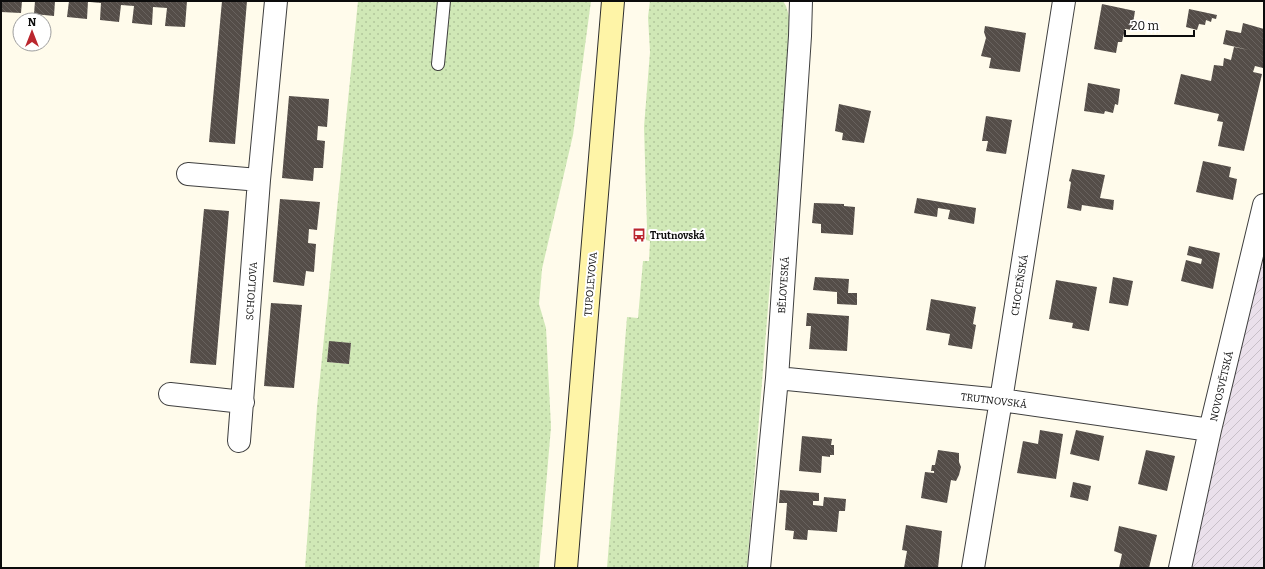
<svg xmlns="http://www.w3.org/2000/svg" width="1265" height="569" font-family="Bitter,serif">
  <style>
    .industrial { fill: url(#industrial-furrows) }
    .grass { fill: url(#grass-dots); fill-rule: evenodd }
    .building { fill: url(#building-back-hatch) }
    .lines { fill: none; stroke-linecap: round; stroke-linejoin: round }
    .service-casing { stroke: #3f3f3f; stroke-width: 14 }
    .minor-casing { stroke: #3f3f3f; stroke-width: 24 }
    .secondary-casing { stroke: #2e2e2e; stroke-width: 24 }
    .service { stroke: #fff; stroke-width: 12 }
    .minor { stroke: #fff; stroke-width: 22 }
    .secondary { stroke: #fef4a7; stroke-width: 22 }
    .labels { text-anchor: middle; stroke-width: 4; stroke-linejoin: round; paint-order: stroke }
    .poi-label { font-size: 10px; font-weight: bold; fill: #0c0c0c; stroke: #fff; text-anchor: start }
    .street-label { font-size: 10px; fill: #0c0c0c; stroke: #fff }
  </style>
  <defs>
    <pattern id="industrial-furrows" width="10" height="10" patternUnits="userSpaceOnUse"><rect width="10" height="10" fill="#eae0eb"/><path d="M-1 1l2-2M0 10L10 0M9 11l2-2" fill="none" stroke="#c8bfc8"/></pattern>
    <pattern id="grass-dots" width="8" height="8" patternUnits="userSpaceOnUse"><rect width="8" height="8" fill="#d0e8b6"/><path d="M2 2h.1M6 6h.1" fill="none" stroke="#b1c69b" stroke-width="1.8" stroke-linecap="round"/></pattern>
    <pattern id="building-back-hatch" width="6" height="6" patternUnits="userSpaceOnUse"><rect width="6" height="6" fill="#544d48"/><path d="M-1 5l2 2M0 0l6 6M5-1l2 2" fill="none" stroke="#68625e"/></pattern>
  </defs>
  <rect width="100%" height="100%" fill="#fffbeb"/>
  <!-- industrial -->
  <path class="industrial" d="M 1264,246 L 1264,568 L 1191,568 Z"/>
  <!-- grass -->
  <path class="grass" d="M 358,1 L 591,1 L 573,135 L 542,269 L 539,304 L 546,328 L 551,427 L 539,568 L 305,568 L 317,407 ZM 329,342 L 351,343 L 349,364 L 327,362 Z
    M 650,1 L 783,1 L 786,6 L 791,23 L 747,568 L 607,568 L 627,317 L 638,318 L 643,261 L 649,261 L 650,241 L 646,240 L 647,227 L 644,127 L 650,52 L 648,17 Z"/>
  <!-- building -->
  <path class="building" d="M 2,1 L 22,1 L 21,13 L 1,12 Z
    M 35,1 L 55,1 L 54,16 L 34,14 Z
    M 69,1 L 88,1 L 87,19 L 67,17 Z
    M 90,1 L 187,1 L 185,27 L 165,26 L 167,8 L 153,7 L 152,25 L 132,23 L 134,6 L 121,5 L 119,22 L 100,20 L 101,3 L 90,2 Z
    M 222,1 L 247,1 L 235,144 L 209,142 Z
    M 1102,4 L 1135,11 L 1132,30 L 1125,29 L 1122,42 L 1118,42 L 1116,53 L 1094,49 Z
    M 1189,9 L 1217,15 L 1216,19 L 1212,18 L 1211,22 L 1206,20 L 1205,25 L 1199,24 L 1197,30 L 1186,27 Z
    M 1243,23 L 1264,29 L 1264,63 L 1263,68 L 1255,66 L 1253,72 L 1262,74 L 1244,151 L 1218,146 L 1223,122 L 1217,121 L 1219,114 L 1174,104 L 1181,74 L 1211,81 L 1214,65 L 1223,66 L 1224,58 L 1231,60 L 1234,47 L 1249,50 L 1223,44 L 1226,30 L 1241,33 Z
    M 985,26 L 1026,33 L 1020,72 L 989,68 L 991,58 L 981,56 L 986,38 L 984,32 Z
    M 1088,83 L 1120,89 L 1118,105 L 1115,104 L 1113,113 L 1105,111 L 1104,114 L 1084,111 Z
    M 289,96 L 329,99 L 327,127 L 318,126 L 317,140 L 325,141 L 323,168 L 314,168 L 313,181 L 282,178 Z
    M 839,104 L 871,111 L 864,143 L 842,140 L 843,133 L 835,131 Z
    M 986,116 L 1012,120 L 1006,154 L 986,151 L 988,141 L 982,141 Z
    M 1203,161 L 1231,167 L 1229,177 L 1237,179 L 1233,200 L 1196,192 Z
    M 1072,169 L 1105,175 L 1100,198 L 1114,200 L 1113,210 L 1082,205 L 1081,211 L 1067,208 L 1071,182 L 1069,181 Z
    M 917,198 L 976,208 L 974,224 L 948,219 L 950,210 L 938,208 L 937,217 L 914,213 Z
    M 280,199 L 320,202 L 317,230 L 309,229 L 308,243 L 316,244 L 314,272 L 306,271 L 304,286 L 273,282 Z
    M 814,203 L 844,204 L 844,206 L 855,207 L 853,235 L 821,233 L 821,224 L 812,223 Z
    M 204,209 L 229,211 L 216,365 L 190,363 Z
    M 1189,246 L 1220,253 L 1213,289 L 1181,281 L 1186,260 L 1201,264 L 1202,259 L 1187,255 Z
    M 815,277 L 849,279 L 848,293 L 857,293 L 857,305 L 837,304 L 837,292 L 813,290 Z
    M 1113,277 L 1133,281 L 1128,306 L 1109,303 Z
    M 1056,280 L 1097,287 L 1089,331 L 1072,328 L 1073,323 L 1049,319 Z
    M 931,299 L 976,307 L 973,324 L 976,325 L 972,349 L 948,345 L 950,334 L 926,330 Z
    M 271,303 L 302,305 L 294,388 L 264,386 Z
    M 807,313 L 849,316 L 847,351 L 809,349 L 811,326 L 806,326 Z
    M 329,341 L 351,343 L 349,364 L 327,362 Z
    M 1040,430 L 1063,434 L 1056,479 L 1017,473 L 1023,441 L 1038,444 Z
    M 1076,430 L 1104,436 L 1099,461 L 1070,454 Z
    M 802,436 L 832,439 L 831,445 L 834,445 L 834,455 L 830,455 L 830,457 L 822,456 L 821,473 L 799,471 Z
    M 938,450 L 959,453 L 959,462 L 961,467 L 959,475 L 956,481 L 951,480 L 947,503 L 921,498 L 925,472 L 934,473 L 934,471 L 931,471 L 932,465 L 935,465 Z
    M 1146,450 L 1175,456 L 1167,491 L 1138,484 Z
    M 1073,482 L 1091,486 L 1088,501 L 1070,497 Z
    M 780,490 L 819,493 L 819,501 L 813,501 L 813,505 L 823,506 L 824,497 L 846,499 L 845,511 L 839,511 L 837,532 L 808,530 L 807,540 L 793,539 L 794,531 L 785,530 L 787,503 L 779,503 Z
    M 906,525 L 942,531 L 938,568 L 904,568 L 907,551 L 902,550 Z
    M 1119,526 L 1157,535 L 1149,568 L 1119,568 L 1122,554 L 1114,551 Z"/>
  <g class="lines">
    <!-- service casing -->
    <g class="service-casing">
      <path id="service" d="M 438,64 L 444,1"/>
    </g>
    <!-- minor casing -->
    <g class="minor-casing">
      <path id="minor" d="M 188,174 L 259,180
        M 777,378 L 1001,400 L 1210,430
        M 170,394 L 243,402
        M 239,441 L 259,180 L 276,1
        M 759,568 L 777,378 L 800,36 L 801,1
        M 973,568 L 1001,400 L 1064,1
        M 1180,568 L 1210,430 L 1264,205"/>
    </g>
    <!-- secondary casing -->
    <g class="secondary-casing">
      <path id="secondary" d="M 566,568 L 613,1"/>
    </g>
    <!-- service -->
    <use href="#service" class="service"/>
    <!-- minor -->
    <use href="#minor" class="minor"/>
    <!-- secondary -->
    <use href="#secondary" class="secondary"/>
  </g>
  <!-- icons -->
  <defs>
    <g id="bus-bare" transform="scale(1.08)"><path d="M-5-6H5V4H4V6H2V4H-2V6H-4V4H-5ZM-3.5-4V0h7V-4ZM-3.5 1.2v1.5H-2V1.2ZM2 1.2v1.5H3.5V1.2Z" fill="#ba262e" stroke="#fff" stroke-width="2.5" paint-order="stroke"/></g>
  </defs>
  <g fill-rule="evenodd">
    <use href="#bus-bare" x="639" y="235"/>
  </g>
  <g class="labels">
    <!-- poi labels -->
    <g class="poi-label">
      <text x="650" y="239">Trutnovská</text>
    </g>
    <!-- street labels -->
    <g class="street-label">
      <text transform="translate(590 284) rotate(-85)" y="4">TUPOLEVOVA</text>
      <text transform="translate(783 285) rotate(-86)" y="4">BĚLOVESKÁ</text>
      <text transform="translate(1019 285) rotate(-81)" y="4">CHOCEŇSKÁ</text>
      <text transform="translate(251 291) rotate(-86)" y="4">SCHOLLOVA</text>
      <text transform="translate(1221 386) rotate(-77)" y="4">NOVOSVĚTSKÁ</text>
      <text transform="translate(994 400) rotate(7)" y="4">TRUTNOVSKÁ</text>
    </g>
  </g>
  <!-- border -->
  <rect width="1265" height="569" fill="none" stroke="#0c0c0c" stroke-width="4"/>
  <!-- north arrow -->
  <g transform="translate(32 32)"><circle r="19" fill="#ffffff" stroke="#9e9e9e"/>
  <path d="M0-3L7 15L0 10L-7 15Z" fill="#ba262e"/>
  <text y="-6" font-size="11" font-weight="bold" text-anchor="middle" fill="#0c0c0c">N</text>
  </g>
  <!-- scale -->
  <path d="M1125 30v6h69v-6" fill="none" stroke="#0c0c0c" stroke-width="2"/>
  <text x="1131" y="30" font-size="12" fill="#0c0c0c" stroke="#ffffff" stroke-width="3" paint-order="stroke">20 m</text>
</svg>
